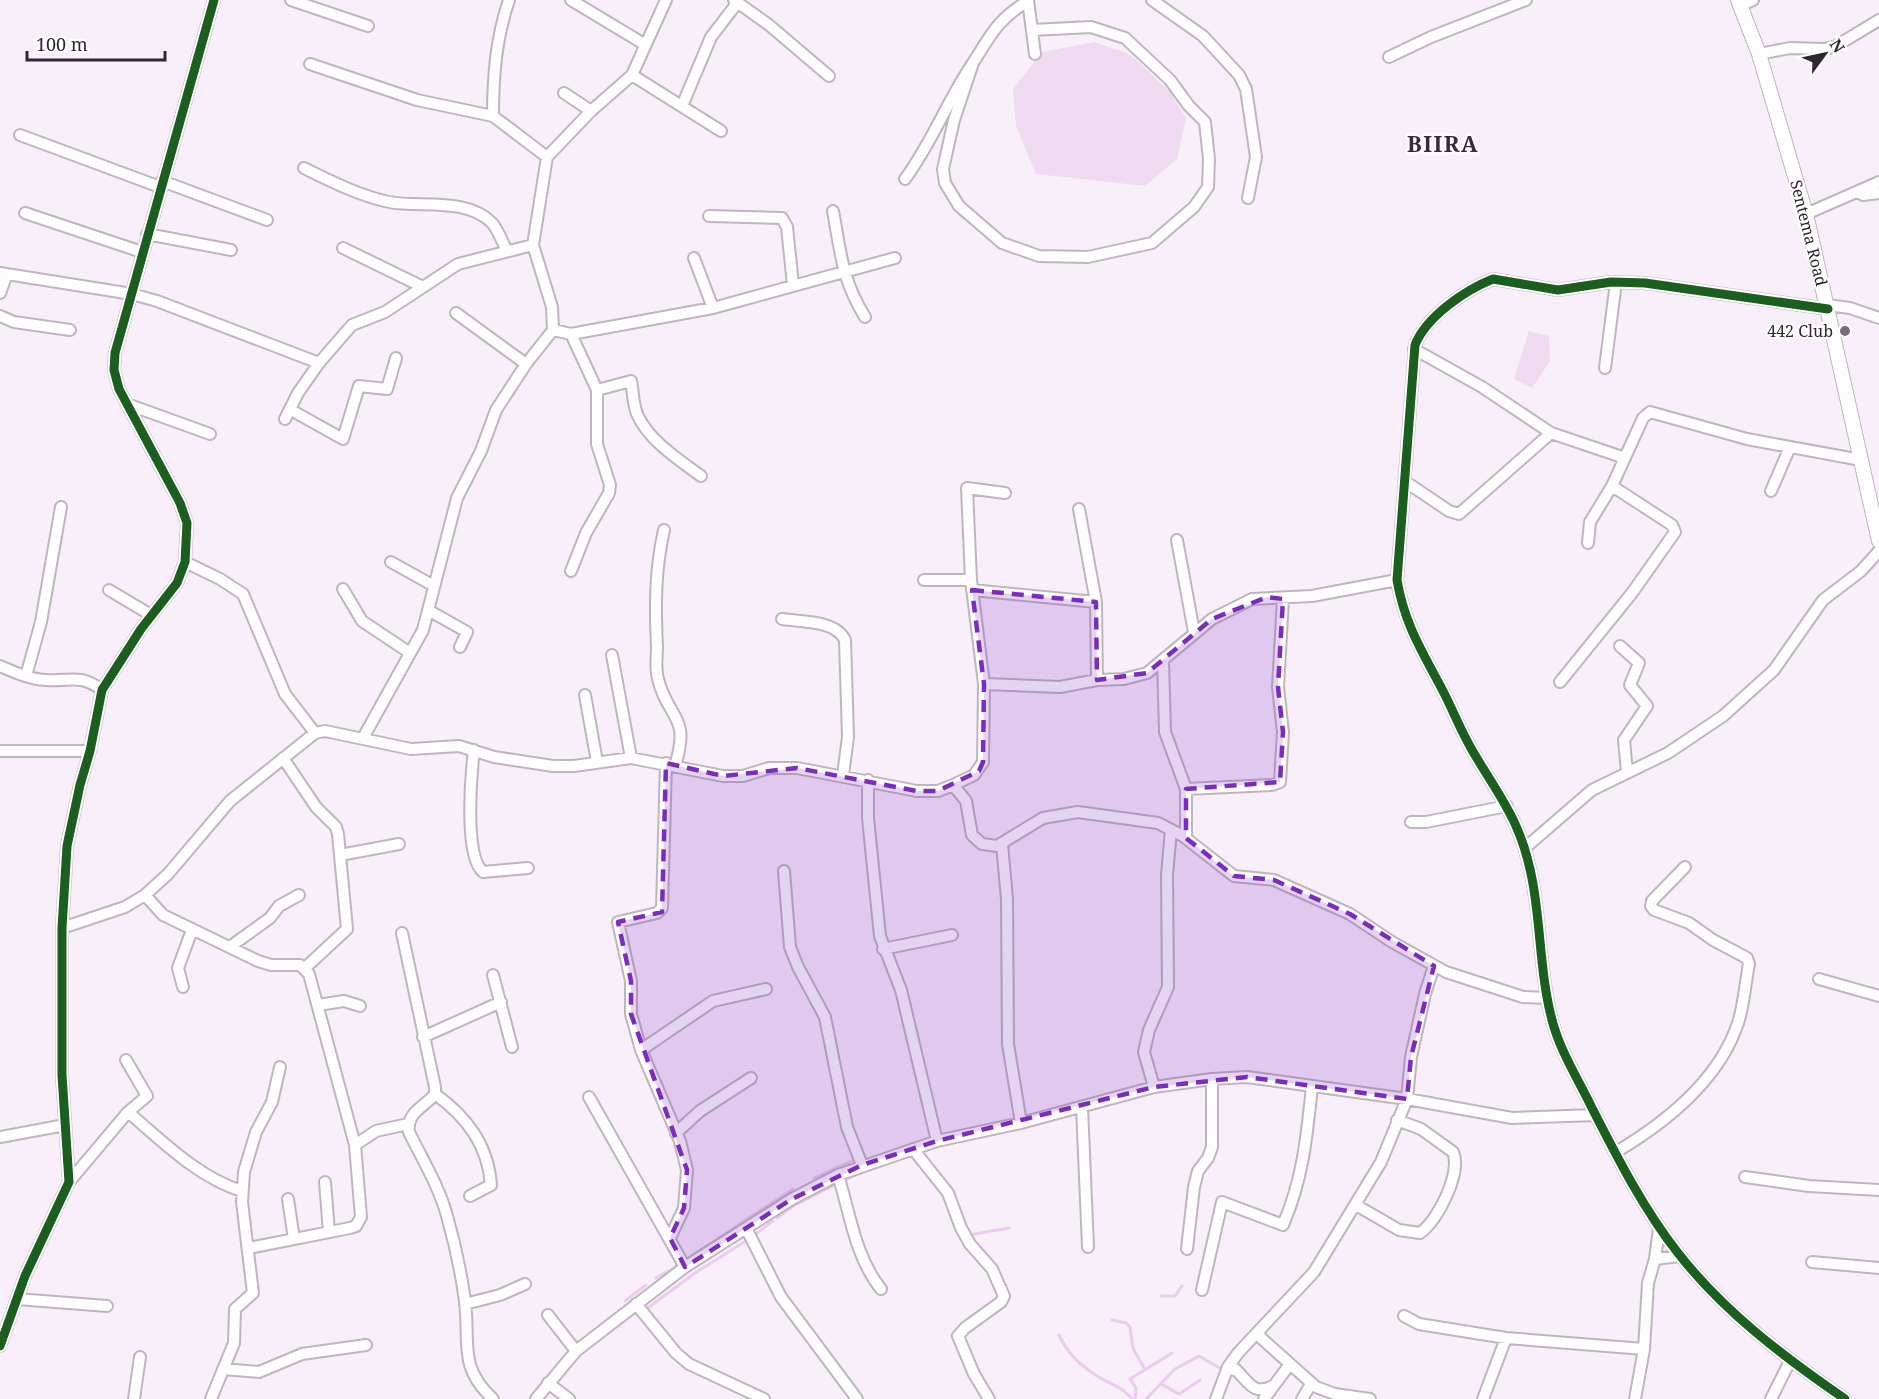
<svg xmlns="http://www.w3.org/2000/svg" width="1879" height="1399" font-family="'Noto Serif',serif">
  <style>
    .green { fill: #eedbf0 }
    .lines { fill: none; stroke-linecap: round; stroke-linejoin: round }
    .stream { stroke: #eccbf0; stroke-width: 3 }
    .minor-casing { stroke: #beb6bf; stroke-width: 14 }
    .major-casing { stroke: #beb6bf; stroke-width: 16 }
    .minor { stroke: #fefdfe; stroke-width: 10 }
    .major { stroke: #fefdfe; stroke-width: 14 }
    .cycleway-casing { stroke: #fefefe; stroke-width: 13 }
    .cycleway { stroke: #1b5e20; stroke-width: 9 }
    .marked { fill: #7b2cbf; fill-opacity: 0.2; stroke: #7b2cbf; stroke-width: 4.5; stroke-dasharray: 12 8; stroke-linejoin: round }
    .poi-dot { fill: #756d76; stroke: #fefefe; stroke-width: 2 }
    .labels { text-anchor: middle; stroke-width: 4.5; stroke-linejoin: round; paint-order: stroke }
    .street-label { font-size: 16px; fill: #2e272f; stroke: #fefefe }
    .poi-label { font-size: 16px; fill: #2e272f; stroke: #fefefe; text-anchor: end }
    .district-label { font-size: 22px; font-weight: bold; letter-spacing: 1.5px; fill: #3a2b3b; stroke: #fefefe }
  </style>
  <rect width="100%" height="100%" fill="#f9effa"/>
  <!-- green -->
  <path class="green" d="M 1095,42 L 1131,55 L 1169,91 L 1186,118 L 1177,159 L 1145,186 L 1036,174 L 1016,126 L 1013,89 L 1042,52 Z
    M 1529,331 L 1549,336 L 1550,361 L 1532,388 L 1514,379 Z"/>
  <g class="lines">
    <!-- stream -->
    <path class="stream" d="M 814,1178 L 856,1159
      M 846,1179 L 871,1169
      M 777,1218 L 795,1205 L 837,1184
      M 753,1236 L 773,1221
      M 971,1239 L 970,1237 L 974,1234 L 1009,1228
      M 687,1259 L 793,1189
      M 656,1278 L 676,1267 L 677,1262
      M 1161,1296 L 1175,1296 L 1182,1286
      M 625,1301 L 646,1285
      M 645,1310 L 695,1273 L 749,1239
      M 1112,1320 L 1126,1323 L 1130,1327 L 1133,1348 L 1144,1368
      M 1059,1335 C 1068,1354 1079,1364 1097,1376 C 1109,1384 1122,1386 1132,1399
      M 1161,1384 L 1179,1394 L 1200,1380
      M 1135,1399 L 1136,1388 L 1130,1379 L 1172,1353
      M 1146,1399 L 1175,1369 L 1199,1356 L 1223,1370"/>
    <!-- minor casing -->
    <g class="minor-casing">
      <path id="minor" d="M 291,0 L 368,26
        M 571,0 L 644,44
        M 734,0 L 769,25 L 829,76
        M 1028,0 L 1035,54
        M 1152,0 L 1203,36 L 1239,75 L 1246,89 L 1256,157 L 1248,198
        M 1740,6 L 1753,0
        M 1759,54 L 1790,48 L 1825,49 L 1836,46 L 1879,20
        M 1389,57 L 1431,37 L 1526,0
        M 310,64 L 417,100 L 493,116 L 547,157
        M 972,66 L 954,120 L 943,169 L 945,183 L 959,206 L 1002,243 L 1039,256 L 1088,257 L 1152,243 L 1194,207 L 1208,187 L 1209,159 L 1205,122 L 1189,106 L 1170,80 L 1125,38 L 1091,27 L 1032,30
        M 632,75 L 721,131
        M 564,93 L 591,111
        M 682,106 L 711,37 L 738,2
        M 493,116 C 493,76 496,38 509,0
        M 20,135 L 160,187
        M 304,168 C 330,181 360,196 389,202 C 420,208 467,197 492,223 C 499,231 502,242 507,251
        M 905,179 C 931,144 947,102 971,66 C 990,37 996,20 1028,1
        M 162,181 L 267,220
        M 1858,192 L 1863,195 L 1879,193
        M 833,211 C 841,254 842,280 865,317
        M 25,213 L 142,252
        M 1806,214 L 1879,182
        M 709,216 L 782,218 L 787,227 L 793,285
        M 147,234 L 231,250
        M 343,248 L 423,287
        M 694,258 L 713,308
        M 0,273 L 132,294 L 157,301 L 319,363
        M 0,293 L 7,274
        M 1827,305 L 1850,308 L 1879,318
        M 1828,309 L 1645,283 L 1611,282 L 1558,290 L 1493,279 C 1465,290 1426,317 1415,345 L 1397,580 C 1405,627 1424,654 1445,695 C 1455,715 1463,736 1475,755 C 1489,779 1505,801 1516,826 C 1544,889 1535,955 1552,1020 C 1560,1051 1578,1079 1592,1108 C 1617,1157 1644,1210 1678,1253 C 1724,1312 1784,1357 1845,1399
        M 456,313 L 526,364
        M 0,316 L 14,322 L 70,330
        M 553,330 L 571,334 L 713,308 L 895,258
        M 571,334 L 597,390 L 597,444 L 610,485 L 609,493 L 586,533 L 571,571
        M 1414,349 L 1482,387 L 1551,433 L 1625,458
        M 1605,368 L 1616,282
        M 597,390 L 631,381 C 633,391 633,404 637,414 C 648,440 679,460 701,476
        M 127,404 L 210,434
        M 291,410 L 343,439 L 359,386 L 387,389 L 396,358
        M 285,419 L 298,393 L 319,363 L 352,325 L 385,312 L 458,264 L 533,245
        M 1406,482 L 1449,511 L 1459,514 L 1551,433
        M 1771,491 L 1790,447
        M 664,530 C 655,570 655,606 657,646 C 657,657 655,668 658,679 C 668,720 691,714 675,766
        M 1177,540 L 1194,632
        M 1588,543 L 1590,522 L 1612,486 L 1643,418 L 1650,412 L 1747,439 L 1861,460
        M 185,562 L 220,579 L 243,594 L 285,694 L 315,733
        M 391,562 L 434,586
        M 924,580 L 971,580
        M 343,589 L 362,621 L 410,653
        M 109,590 L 151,615
        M 972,590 L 1096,602
        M 428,610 L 467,632 L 460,647
        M 782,619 C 801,622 836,620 845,640 L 848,737 L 843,775
        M 1620,646 L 1639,663 L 1630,685 L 1647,706 L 1624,740 L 1627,772
        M 612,655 L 631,758
        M 1163,660 L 1165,732 L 1186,789 L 1186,838
        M 0,666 C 14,672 29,679 45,680 C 71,682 79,673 102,690
        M 26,676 L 41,622 L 61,507
        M 1097,680 L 1124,679 L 1147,673 L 1212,619 L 1252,599 L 1312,596 L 1397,580
        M 1560,682 L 1632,593 L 1675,532 L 1672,525 L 1612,486
        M 984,684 L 1060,687 L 1097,680 L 1096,602 L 1079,509
        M 585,695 L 597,762
        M 363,738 L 423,630 L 457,498 L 481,451 L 496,410 L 526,364 L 553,330 L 552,307 L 533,245 L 547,157 L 591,111 L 632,75 L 666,0
        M 474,750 C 471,775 464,856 483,872 L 528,868
        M 0,751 L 90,751
        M 283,758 L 316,807 L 336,827 L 338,834 L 347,929 L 305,968
        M 666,763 L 662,908 L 657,913 L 618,922 L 631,981 L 631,1014 L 641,1050 L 680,1141 L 687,1170 L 684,1208 L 670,1238
        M 868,780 L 868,818 L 880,936 L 901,990 L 937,1141
        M 953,785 L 966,801 L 972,835 L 982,844 L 997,846 L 1043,818 L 1078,812 L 1158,823 L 1183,836 L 1234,876 L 1274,880 L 1350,914 L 1392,942 L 1446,972 L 1523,997 L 1547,998
        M 1186,789 L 1272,785 L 1280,782 L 1283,732 L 1278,687 L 1283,599
        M 1411,822 L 1426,822 L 1507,806
        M 1002,844 L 1007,899 L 1008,1044 L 1021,1123
        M 1525,848 L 1592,790 L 1668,753 L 1723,716 L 1774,670 L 1823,600 L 1861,571 L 1879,551
        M 340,855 L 399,844
        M 784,871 L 790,947 L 798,967 L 825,1017 L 847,1127 L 862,1165
        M 145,895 L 163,915 L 258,961 L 271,965 L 300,965 L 309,974 L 355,1145 L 361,1217 L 356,1226 L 350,1228 L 249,1248
        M 62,928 L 125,907 L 145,895 L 168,874 L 230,801 L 315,733 L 325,731 L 411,749 L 459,746 L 494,757 L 553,766 L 574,766 L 631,758 L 723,776 L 743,776 L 769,768 L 797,768 L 917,791 L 938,791 L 953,785 L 974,775 L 983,762 L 984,684 L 971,580 L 967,488 L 1005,493
        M 402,933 L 435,1087 L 435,1094 C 425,1107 406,1112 409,1132 C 422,1159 439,1186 447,1216 C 455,1244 461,1272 465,1301 C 470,1343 458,1367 493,1399
        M 231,946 L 270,918 L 279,906 L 299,895
        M 883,949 L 952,935
        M 493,975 L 512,1047
        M 1819,979 L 1879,996
        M 183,987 L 178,968 L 192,930
        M 318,1005 L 344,1001 L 360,1006
        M 423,1037 L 501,1002
        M 641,1050 L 713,1001 L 766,989
        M 1154,1087 L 1144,1052 L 1149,1030 L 1168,987 L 1167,875 L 1171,830
        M 435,1094 C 467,1117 488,1145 491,1185 L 470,1196
        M 589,1097 L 685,1267
        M 1082,1107 L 1088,1247
        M 128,1112 C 162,1141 199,1178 242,1191
        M 676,1133 L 700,1111 L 751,1078
        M 0,1137 L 65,1125
        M 355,1145 L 376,1131 L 408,1124
        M 913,1149 L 948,1193 L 961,1228 L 970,1244 L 992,1269 L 1004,1296 L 1001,1302 L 965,1328 L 958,1336 L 974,1374 L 989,1399
        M 1616,1152 C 1665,1123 1719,1080 1738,1023 C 1744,1005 1745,984 1749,964 L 1747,958 L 1713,940 L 1689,923 L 1654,910 L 1651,906 L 1652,901 L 1685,867
        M 838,1175 C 850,1213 855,1257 881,1289
        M 1745,1177 L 1809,1186 L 1879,1190
        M 69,1182 L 128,1112 L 147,1096 L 126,1060
        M 325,1182 L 329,1232
        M 288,1199 L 294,1239
        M 1356,1205 L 1399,1230 L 1420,1233 C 1438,1221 1462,1172 1453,1152 L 1421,1129 L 1397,1120
        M 747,1230 L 781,1297 L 857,1399
        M 1187,1249 L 1194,1187 L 1198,1171 L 1208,1158 L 1212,1147 L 1212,1079
        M 1655,1259 L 1680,1256
        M 1812,1262 L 1879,1268
        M 1202,1290 L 1222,1202 L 1283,1225 C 1303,1179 1307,1135 1312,1086
        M 17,1299 L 107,1306
        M 465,1304 L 500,1295 L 525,1284
        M 636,1304 L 676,1353 L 689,1364 L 764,1399
        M 548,1315 L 576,1351
        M 1404,1316 L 1419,1324 L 1506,1338 L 1644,1349
        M 1258,1332 L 1261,1338 L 1316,1387 L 1335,1394 L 1370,1399
        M 0,1346 L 25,1276 L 69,1182 L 62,1075 L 62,928 L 67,846 L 80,785 L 90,751 L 102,690 L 141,629 L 177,583 L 185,562 L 187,523 L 180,503 L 119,389 L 114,370 L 115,353 L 214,0
        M 223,1369 L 259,1372 L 302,1354 L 366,1345
        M 1227,1370 L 1235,1369 C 1249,1382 1253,1396 1273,1386
        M 548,1383 L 569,1399
        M 134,1399 L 140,1357
        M 211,1399 L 234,1343 L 235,1309 L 253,1293 L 242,1202 L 244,1172 L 256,1132 L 272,1102 L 280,1067
        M 536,1399 L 576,1351 L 685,1267 L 792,1199 L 838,1175 L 937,1141 L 1021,1123 L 1154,1087 L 1212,1079 L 1247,1077 L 1407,1099 L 1512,1118 L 1596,1115
        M 1216,1399 L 1228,1367 L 1238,1353 L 1314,1272 L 1381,1162 L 1407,1099 L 1411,1057 L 1425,994 L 1434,966
        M 1264,1399 L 1290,1364
        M 1302,1399 L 1311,1384
        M 1483,1399 L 1506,1338
        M 1635,1399 L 1644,1349 L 1648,1283 L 1655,1259 L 1659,1228
        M 1771,1399 L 1790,1361"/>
    </g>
    <!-- major casing -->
    <g class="major-casing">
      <path id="major" d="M 1738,0 L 1759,54 L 1806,214 L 1879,541"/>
    </g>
    <!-- minor -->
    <use href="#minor" class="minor"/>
    <!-- major -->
    <use href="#major" class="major"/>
    <!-- cycleway casing -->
    <g class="cycleway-casing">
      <path id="cycleway" d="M 1828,309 L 1645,283 L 1611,282 L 1558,290 L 1493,279 C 1465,290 1426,317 1415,345 L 1397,580 C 1405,627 1424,654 1445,695 C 1455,715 1463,736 1475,755 C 1489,779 1505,801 1516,826 C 1544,889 1535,955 1552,1020 C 1560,1051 1578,1079 1592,1108 C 1617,1157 1644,1210 1678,1253 C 1724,1312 1784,1357 1845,1399
        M 0,1346 L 25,1276 L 69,1182 L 62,1075 L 62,928 L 67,846 L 80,785 L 90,751 L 102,690 L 141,629 L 177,583 L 185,562 L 187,523 L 180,503 L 119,389 L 114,370 L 115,353 L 214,0"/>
    </g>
    <!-- cycleway -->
    <use href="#cycleway" class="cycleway"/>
  </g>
  <!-- marked area -->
  <path class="marked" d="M 972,590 L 1096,602 L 1097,680 L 1147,673 L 1212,619 L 1267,597 L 1283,599 L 1278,687 L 1283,732 L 1280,782 L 1186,789 L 1186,838 L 1234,876 L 1274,880 L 1350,914 L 1434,966 L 1411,1057 L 1407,1099 L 1247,1077 L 1154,1087 L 937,1141 L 862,1165 L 792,1199 L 685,1267 L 670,1238 L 684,1208 L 687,1170 L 631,1014 L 631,981 L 618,922 L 662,912 L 666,763 L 723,776 L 797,768 L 917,791 L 938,791 L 979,771 L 983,762 L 984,684 Z"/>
  <!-- markers -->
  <circle class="poi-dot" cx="1845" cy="331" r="6"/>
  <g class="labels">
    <!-- street labels -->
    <g class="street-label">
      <text transform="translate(1809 233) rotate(76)" y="6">Sentema Road</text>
    </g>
    <!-- poi labels -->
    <g class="poi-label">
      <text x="1833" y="337">442 Club</text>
    </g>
    <!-- district labels -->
    <g class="district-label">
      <text x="1443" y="152">BIIRA</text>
    </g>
  </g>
  <!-- north arrow -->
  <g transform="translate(1825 54) rotate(57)" stroke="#fefefe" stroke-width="4.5" paint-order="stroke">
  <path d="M0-4.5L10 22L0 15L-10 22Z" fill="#2e272f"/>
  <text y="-9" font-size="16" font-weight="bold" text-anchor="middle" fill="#2e272f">N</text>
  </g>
  <!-- scale -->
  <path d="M27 51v9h138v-9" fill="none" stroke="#2e272f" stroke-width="3"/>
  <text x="36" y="51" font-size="18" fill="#2e272f" stroke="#fefefe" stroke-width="4.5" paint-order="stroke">100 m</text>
</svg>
